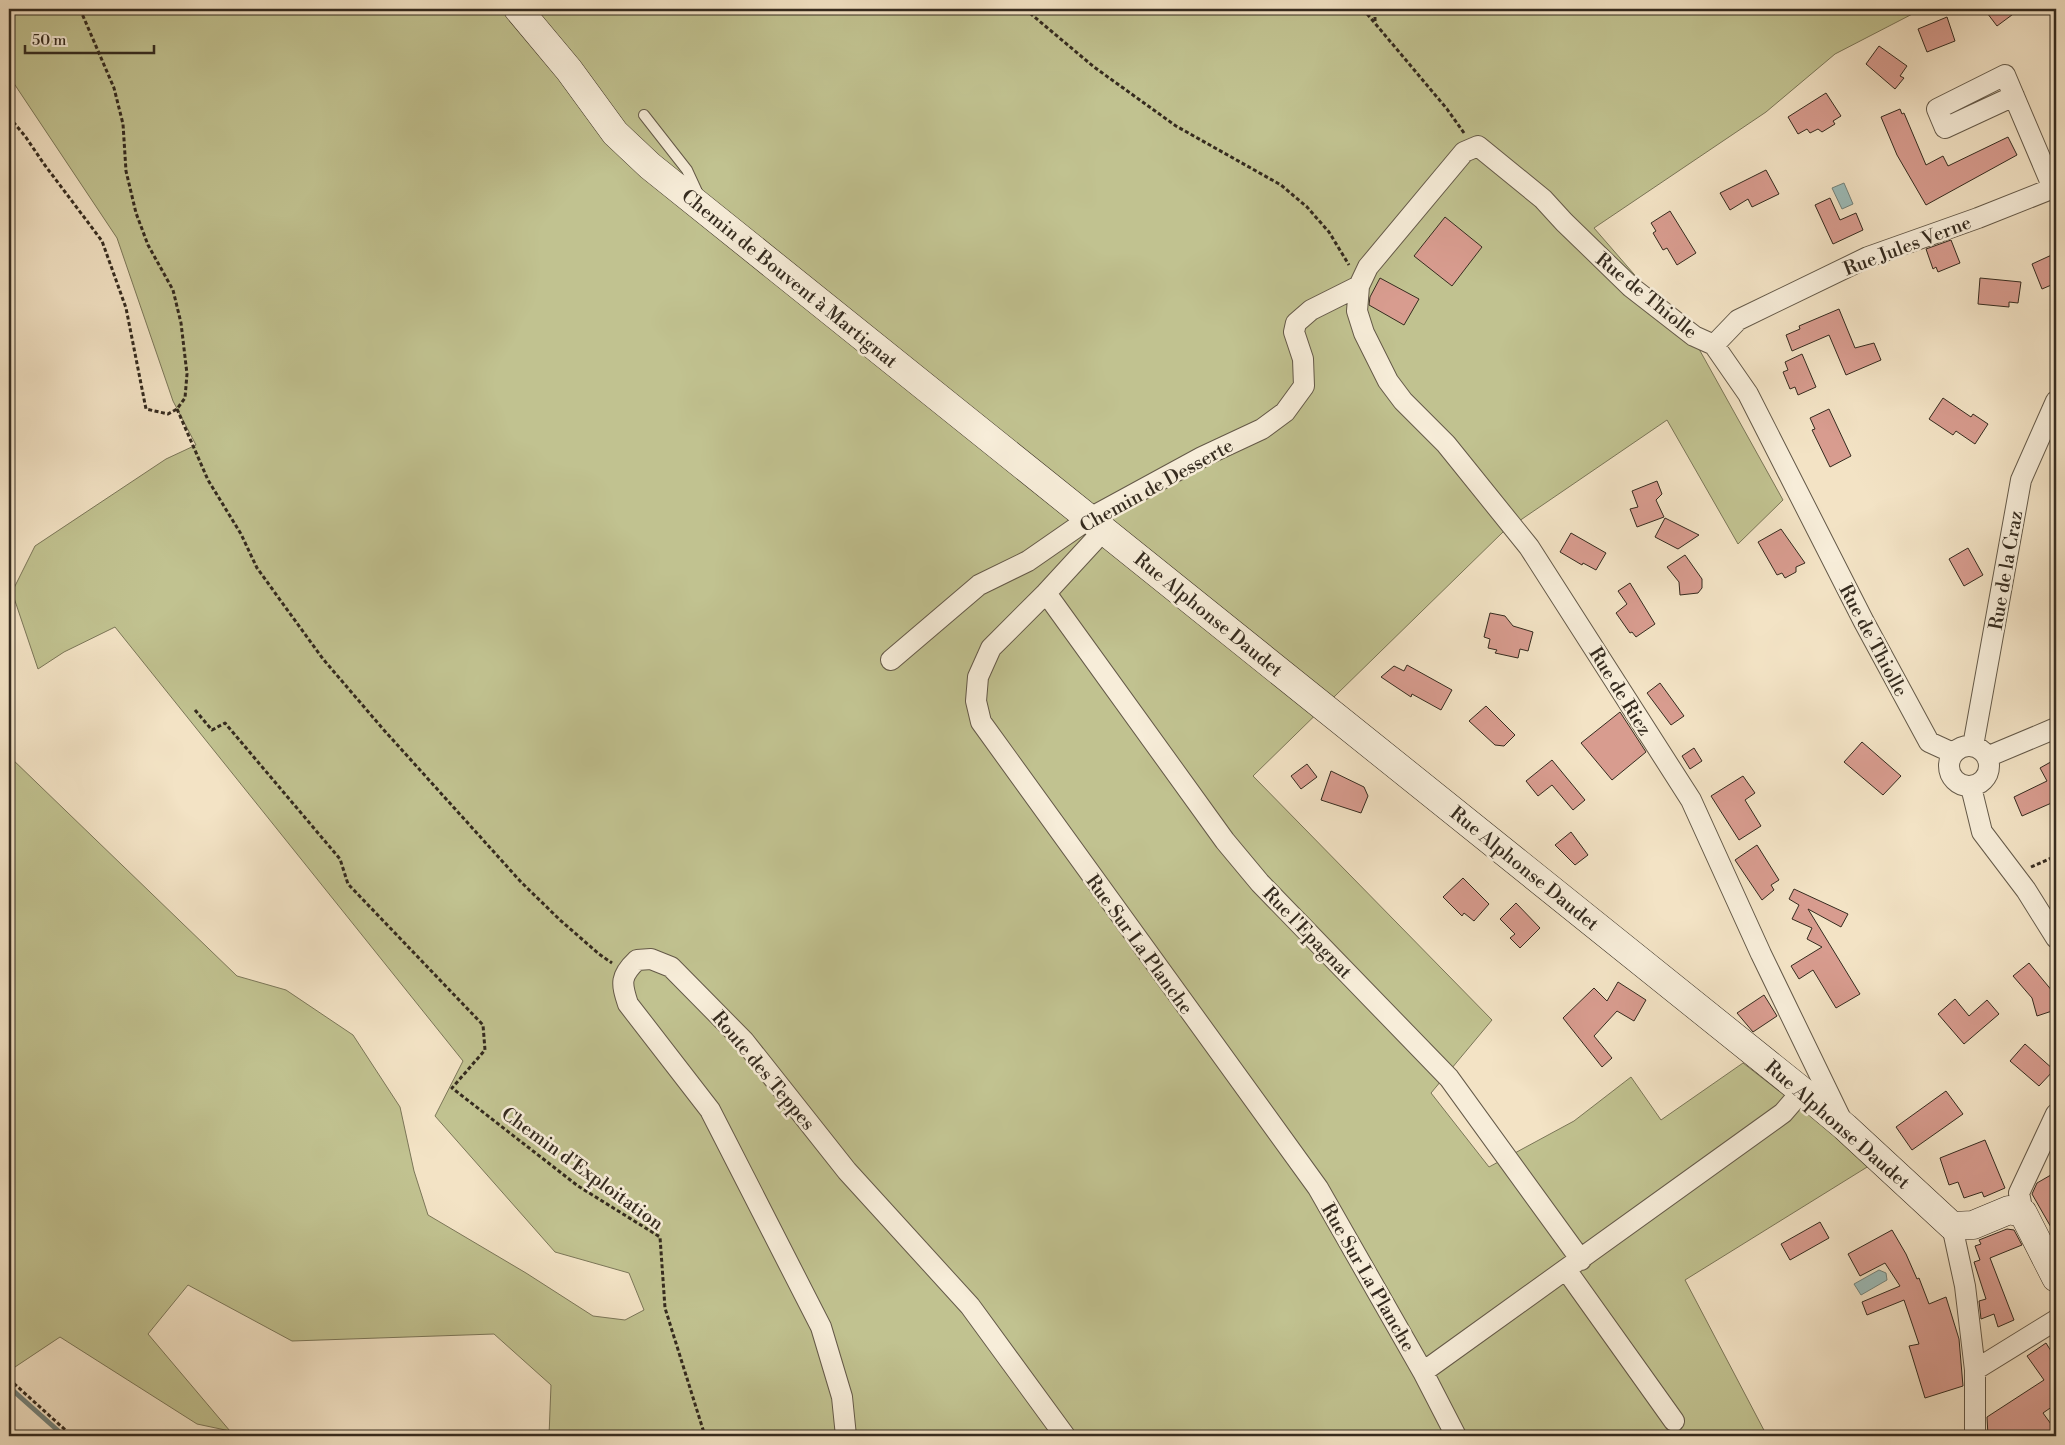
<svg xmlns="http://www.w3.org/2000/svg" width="2065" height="1445" font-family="'Libre Bodoni',serif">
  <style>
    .green { fill: #c1c290; stroke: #7b7658 }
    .water { fill: #9dbdba; stroke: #73837c }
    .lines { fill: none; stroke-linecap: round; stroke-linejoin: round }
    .stream { stroke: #73837c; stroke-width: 5 }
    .building { fill: #d89c8f; stroke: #352b1f }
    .lane-casing { stroke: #645948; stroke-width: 12 }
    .street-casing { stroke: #645948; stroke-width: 22 }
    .secondary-casing { stroke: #352b1f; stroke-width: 29 }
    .path { stroke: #352b1f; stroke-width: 3; stroke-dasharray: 4 2.5; stroke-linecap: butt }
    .lane { stroke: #f7edd9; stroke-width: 10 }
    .street { stroke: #f7edd9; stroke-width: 20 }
    .secondary { stroke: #f7edd9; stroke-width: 28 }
    .labels { text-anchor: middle; stroke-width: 5; stroke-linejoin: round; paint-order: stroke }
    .street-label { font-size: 19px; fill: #352b1f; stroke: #f7edd9 }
  </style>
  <rect width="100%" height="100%" fill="#f3e3c5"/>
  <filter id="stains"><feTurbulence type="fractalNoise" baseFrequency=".004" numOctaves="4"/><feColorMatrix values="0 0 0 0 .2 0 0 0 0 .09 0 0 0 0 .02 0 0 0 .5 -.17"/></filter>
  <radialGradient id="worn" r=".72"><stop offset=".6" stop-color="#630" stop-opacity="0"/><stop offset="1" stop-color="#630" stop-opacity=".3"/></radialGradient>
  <!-- green -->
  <path class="green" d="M 9,9 L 1922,9 L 1835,54 L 1766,112 L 1594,228 L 1699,349 L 1783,500 L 1738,544 L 1667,420 L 1503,532 L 1253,776 L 1492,1020 L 1431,1093 L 1489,1167 L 1574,1121 L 1631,1077 L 1661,1120 L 1743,1063 L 1872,1164 L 1685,1280 L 1767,1436 L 549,1436 L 551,1385 L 494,1334 L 292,1341 L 188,1285 L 148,1334 L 230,1431 L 197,1424 L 60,1337 L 9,1371 L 9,756 L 237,976 L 286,990 L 353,1035 L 400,1107 L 414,1171 L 428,1215 L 526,1273 L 593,1316 L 625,1320 L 644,1310 L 629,1273 L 555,1252 L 435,1116 L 463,1061 L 115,627 L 64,652 L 38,669 L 12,592 L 35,546 L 166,459 L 196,445 L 173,401 L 117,238 L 9,76 Z"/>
  <!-- water -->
  <path class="water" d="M 1844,183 L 1853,204 L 1842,209 L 1832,188 Z
    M 1879,1270 L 1886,1273 L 1887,1280 L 1861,1295 L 1854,1284 Z"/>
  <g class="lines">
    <!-- stream -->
    <path class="stream" d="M 9,1387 L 64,1436"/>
  </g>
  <!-- building -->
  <path class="building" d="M 1984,9 L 2020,9 L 1997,26 Z
    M 1947,17 L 1955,41 L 1927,52 L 1918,29 Z
    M 1879,46 L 1907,66 L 1900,76 L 1904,78 L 1895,89 L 1866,64 Z
    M 1826,93 L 1841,116 L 1833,121 L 1835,124 L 1822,132 L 1818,129 L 1810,133 L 1807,129 L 1798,134 L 1788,117 Z
    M 1900,109 L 1902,114 L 1904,113 L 1926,165 L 1943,156 L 1948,166 L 2008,137 L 2017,155 L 1926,205 L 1897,155 L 1881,117 Z
    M 1766,170 L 1779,194 L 1752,207 L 1748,199 L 1730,210 L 1720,193 Z
    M 1830,198 L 1840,220 L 1856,213 L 1863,230 L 1833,244 L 1815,205 Z
    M 1670,211 L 1696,253 L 1677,265 L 1667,248 L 1663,250 L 1653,233 L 1656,231 L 1651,223 Z
    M 1445,217 L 1482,247 L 1452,286 L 1414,256 Z
    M 1951,240 L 1960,263 L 1938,272 L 1936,267 L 1933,269 L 1926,249 Z
    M 2056,253 L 2056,283 L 2042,289 L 2032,264 Z
    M 1380,278 L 1419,299 L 1404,325 L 1369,305 L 1370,297 Z
    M 1980,278 L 2021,282 L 2018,303 L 2009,302 L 2009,307 L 1978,304 Z
    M 1839,309 L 1855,348 L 1874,343 L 1881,360 L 1846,375 L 1829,335 L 1792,351 L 1786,335 L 1800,329 L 1799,326 Z
    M 1802,354 L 1816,387 L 1798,395 L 1795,387 L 1790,389 L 1783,372 L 1788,370 L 1785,362 Z
    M 1943,398 L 1971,417 L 1973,414 L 1988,424 L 1975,444 L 1956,431 L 1953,435 L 1929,419 Z
    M 1829,409 L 1851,456 L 1830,467 L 1812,430 L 1815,429 L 1810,418 Z
    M 1657,481 L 1662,494 L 1656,500 L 1664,517 L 1637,527 L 1630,509 L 1638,507 L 1632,491 Z
    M 1665,518 L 1699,535 L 1678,549 L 1655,537 Z
    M 1781,529 L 1805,563 L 1796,567 L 1796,572 L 1785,578 L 1782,573 L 1777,575 L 1758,542 Z
    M 1571,533 L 1606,553 L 1596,570 L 1583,563 L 1582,565 L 1560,552 Z
    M 1968,548 L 1983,575 L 1964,586 L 1949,559 Z
    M 1685,555 L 1702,579 L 1702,588 L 1698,593 L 1680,595 L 1679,582 L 1667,567 Z
    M 1630,583 L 1655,624 L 1636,637 L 1632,632 L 1630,633 L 1616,613 L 1627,604 L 1618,591 Z
    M 1490,613 L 1505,616 L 1513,626 L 1533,632 L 1528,651 L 1520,649 L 1518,658 L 1495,653 L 1497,650 L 1488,648 L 1490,639 L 1484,637 Z
    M 1407,665 L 1452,690 L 1441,710 L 1412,694 L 1411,697 L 1381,677 L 1394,666 L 1404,671 Z
    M 1660,683 L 1684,716 L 1671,725 L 1647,693 Z
    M 1486,706 L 1515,735 L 1504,746 L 1495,745 L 1469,721 Z
    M 1620,712 L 1646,752 L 1612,780 L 1581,743 Z
    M 1862,742 L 1901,776 L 1883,795 L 1844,762 Z
    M 1694,748 L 1702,761 L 1690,769 L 1682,756 Z
    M 2056,759 L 2056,801 L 2022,816 L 2014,797 L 2047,781 L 2040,768 Z
    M 1552,760 L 1585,800 L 1573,810 L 1552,785 L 1538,796 L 1526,781 Z
    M 1307,764 L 1317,777 L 1301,789 L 1291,776 Z
    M 1331,771 L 1364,787 L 1368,796 L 1361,813 L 1321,800 Z
    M 1743,776 L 1755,793 L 1745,800 L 1761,826 L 1739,840 L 1711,796 Z
    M 1571,832 L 1588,855 L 1575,865 L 1555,845 Z
    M 1757,845 L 1779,880 L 1771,885 L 1774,890 L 1762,900 L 1735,860 Z
    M 1463,878 L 1489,904 L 1474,921 L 1464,913 L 1462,916 L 1443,897 Z
    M 1794,889 L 1848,914 L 1841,927 L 1808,909 L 1860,994 L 1836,1008 L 1813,970 L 1799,979 L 1791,966 L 1822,947 L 1807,939 L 1812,928 L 1792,919 L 1799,905 L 1789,899 Z
    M 1516,903 L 1540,928 L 1520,948 L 1510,938 L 1515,934 L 1500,919 Z
    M 2029,963 L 2053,992 L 2056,1003 L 2052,1011 L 2037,1016 L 2032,998 L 2013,976 Z
    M 1618,982 L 1646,1000 L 1634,1021 L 1617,1011 L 1594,1036 L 1612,1058 L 1602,1067 L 1563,1018 L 1594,988 L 1607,1001 Z
    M 1764,995 L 1777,1016 L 1753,1032 L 1737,1013 Z
    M 1955,999 L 1969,1016 L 1987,1000 L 1999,1014 L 1964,1044 L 1938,1014 Z
    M 2025,1044 L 2054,1070 L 2039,1086 L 2010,1061 Z
    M 1946,1091 L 1963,1114 L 1912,1150 L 1896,1127 Z
    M 1985,1140 L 2005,1188 L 1984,1197 L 1982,1192 L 1964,1198 L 1958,1182 L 1949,1185 L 1940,1158 Z
    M 2056,1172 L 2056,1236 L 2032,1194 L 2037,1183 Z
    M 1820,1222 L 1829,1238 L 1790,1260 L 1781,1244 Z
    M 2007,1229 L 2014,1230 L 2022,1245 L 1990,1258 L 2014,1320 L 1998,1327 L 1994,1314 L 1981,1319 L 1979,1301 L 1986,1299 L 1974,1262 L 1980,1260 L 1975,1246 L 1981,1244 L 1979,1240 Z
    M 1892,1230 L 1906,1254 L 1917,1279 L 1919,1278 L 1929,1304 L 1946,1297 L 1959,1339 L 1963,1386 L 1925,1398 L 1909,1346 L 1919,1344 L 1904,1300 L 1867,1315 L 1862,1302 L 1900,1286 L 1885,1263 L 1860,1276 L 1848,1254 Z
    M 2046,1343 L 2051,1351 L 2056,1350 L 2056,1404 L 2043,1413 L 2056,1431 L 2056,1436 L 1988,1436 L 1987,1417 L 2044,1380 L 2027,1356 Z"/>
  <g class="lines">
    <!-- lane casing -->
    <g class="lane-casing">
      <path id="lane" d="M 644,115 L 687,170 L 699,196"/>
    </g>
    <!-- street casing -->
    <g class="street-casing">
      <path id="street" d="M 2014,96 L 1945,128 L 1937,109 L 2005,75 L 2053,188
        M 1714,345 L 1738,320 L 1868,257 L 1978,218 L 2056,187
        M 1104,530 L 1046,593 L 991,648 L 978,677 L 976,701 L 981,722 L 1318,1188 L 1423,1372 L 1456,1436
        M 1046,593 L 1225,841 L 1260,883 L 1449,1078 L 1581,1260
        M 891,660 L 979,585 L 1028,561 L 1090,518 L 1202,457 L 1262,429 L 1285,412 L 1304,386 L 1303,359 L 1294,332 L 1296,323 L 1311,310 L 1359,286
        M1949 766a20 20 0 1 1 40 0a20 20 0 1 1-40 0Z
        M 1973,746 L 2021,480 L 2056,401
        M 1987,757 L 2056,728
        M 1971,787 L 1982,832 L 2026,890 L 2056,938
        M 1842,1121 L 1761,954 L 1691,800 L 1529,547 L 1446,444 L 1403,401 L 1388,381 L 1364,333 L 1357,311 L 1359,286 L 1368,267 L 1464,152 L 1478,146 L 1543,199 L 1564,222 L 1631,287 L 1694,336 L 1714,345 L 1748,394 L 1864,622 L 1929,742 L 1953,753
        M 2023,1213 L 2019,1193 L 2056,1114
        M 1952,1226 L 1965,1286 L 1975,1370 L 1975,1436
        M 1567,1271 L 1674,1421
        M 1975,1370 L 2056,1320
        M 1423,1372 L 1783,1113 L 1802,1091
        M 846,1436 L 842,1397 L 821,1327 L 710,1110 L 628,1004 C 621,983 620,976 637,960 L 651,959 L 671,967 L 744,1041 L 847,1171 L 970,1306 L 1065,1436"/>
    </g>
    <!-- secondary casing -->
    <g class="secondary-casing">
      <path id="secondary" d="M 518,9 L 569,70 L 615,133 L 650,166 L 1802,1091 L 1845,1127 L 1952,1226 L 1973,1225 L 2009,1210 L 2023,1213 L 2056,1278"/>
    </g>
    <!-- path -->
    <path class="path" d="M 1025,9 L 1094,67 L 1176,126 L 1281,185 L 1307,207 L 1329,232 L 1349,265
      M 1363,9 L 1447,109 L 1464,133
      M 1375,21 L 1375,9
      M 9,117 L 25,136 L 44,164 L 102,241 L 126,308 L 146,409 L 168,414 L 177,409 L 185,398 L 187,374 L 181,323 L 173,290 L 148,245 L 136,213 L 126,171 L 123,124 L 114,88 L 80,9
      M 177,409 L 208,480 L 241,534 L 257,568 L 323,659 L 383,729 L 521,882 L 560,920 L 599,954 L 612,963
      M 195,710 L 212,730 L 225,723 L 340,859 L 348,884 L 483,1025 L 485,1050 L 452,1088 L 578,1186 L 660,1237 L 665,1308 L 705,1436
      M 2031,867 L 2056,856
      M 9,1379 L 72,1436"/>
    <!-- lane -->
    <use href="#lane" class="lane"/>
    <!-- street -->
    <use href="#street" class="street"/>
    <!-- secondary -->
    <use href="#secondary" class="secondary"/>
  </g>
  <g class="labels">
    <!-- street labels -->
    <g class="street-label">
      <text transform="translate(1907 245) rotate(-21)" y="7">Rue Jules Verne</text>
      <text transform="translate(790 278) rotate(39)" y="7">Chemin de Bouvent à Martignat</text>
      <text transform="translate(1647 295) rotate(39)" y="7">Rue de Thiolle</text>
      <text transform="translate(1156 485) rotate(-29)" y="7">Chemin de Desserte</text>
      <text transform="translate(2005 570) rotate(-80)" y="7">Rue de la Craz</text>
      <text transform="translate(1209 614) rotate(39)" y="7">Rue Alphonse Daudet</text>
      <text transform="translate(1874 640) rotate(62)" y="7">Rue de Thiolle</text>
      <text transform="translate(1621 691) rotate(58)" y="7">Rue de Riez</text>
      <text transform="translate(1525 868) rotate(39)" y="7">Rue Alphonse Daudet</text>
      <text transform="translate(1308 932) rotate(46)" y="7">Rue l'Epagnat</text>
      <text transform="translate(1140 944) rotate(54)" y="7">Rue Sur La Planche</text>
      <text transform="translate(764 1070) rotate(50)" y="7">Route des Teppes</text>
      <text transform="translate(1838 1124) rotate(41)" y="7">Rue Alphonse Daudet</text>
      <text transform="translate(583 1168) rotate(36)" y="7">Chemin d'Exploitation</text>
      <text transform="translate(1369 1277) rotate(60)" y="7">Rue Sur La Planche</text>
    </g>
  </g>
  <!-- margin -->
  <rect width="2065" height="1445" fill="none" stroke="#f3e3c5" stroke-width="30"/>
  <rect x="10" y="10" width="2045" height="1425" fill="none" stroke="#352b1f" stroke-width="2.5"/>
  <rect x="15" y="15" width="2035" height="1415" fill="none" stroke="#352b1f"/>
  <!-- scale -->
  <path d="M25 45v8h129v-8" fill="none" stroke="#352b1f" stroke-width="2.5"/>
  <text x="32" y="45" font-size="15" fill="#352b1f" stroke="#f7edd9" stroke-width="4" paint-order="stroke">50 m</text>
  <rect width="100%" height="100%" filter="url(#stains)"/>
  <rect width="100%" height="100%" fill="url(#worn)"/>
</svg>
